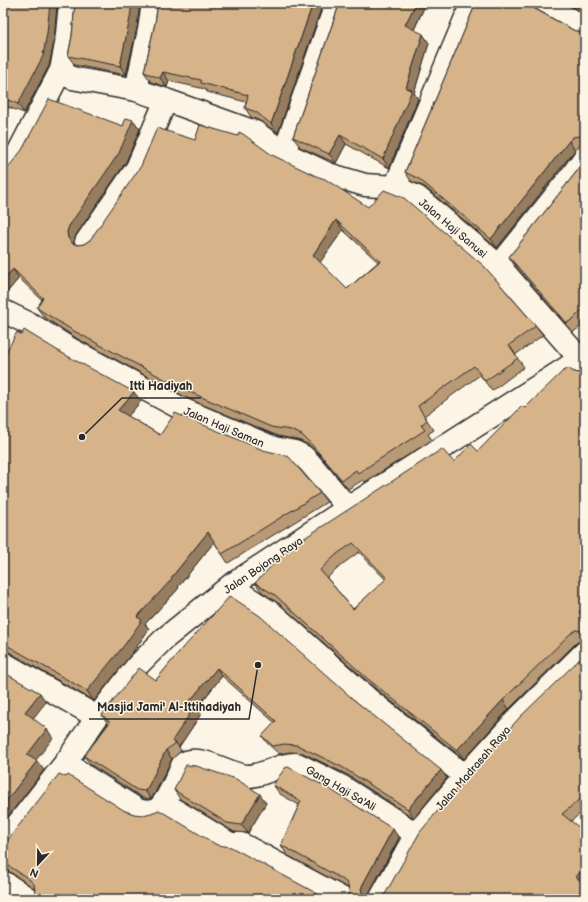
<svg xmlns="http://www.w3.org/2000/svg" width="588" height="902" font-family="'Balsamiq Sans',sans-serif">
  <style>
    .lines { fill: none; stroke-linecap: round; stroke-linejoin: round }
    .street-casing { stroke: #2b2b2b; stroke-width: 25 }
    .secondary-casing { stroke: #2b2b2b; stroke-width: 25 }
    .street { stroke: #fcf5e5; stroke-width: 22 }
    .secondary { stroke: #fcf5e5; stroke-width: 22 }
    .wall { fill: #b99a76; stroke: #2b2b2b; fill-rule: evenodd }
    .shaded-wall { fill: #967d60; stroke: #2b2b2b }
    .building { fill: #d7b389; stroke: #2b2b2b; fill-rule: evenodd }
    .labels { text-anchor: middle; stroke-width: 3; stroke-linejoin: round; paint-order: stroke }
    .street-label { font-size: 11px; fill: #2b2b2b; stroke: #fcf5e5 }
    .leader { fill: none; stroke: #2b2b2b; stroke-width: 1.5 }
    .callout-dot { fill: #2b2b2b; stroke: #fcf5e5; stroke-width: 1.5 }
    .callout-label { font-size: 12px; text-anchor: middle; font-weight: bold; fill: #2b2b2b; stroke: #fcf5e5; stroke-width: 3; stroke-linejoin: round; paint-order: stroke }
  </style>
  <rect width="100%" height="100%" fill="#fcf5e5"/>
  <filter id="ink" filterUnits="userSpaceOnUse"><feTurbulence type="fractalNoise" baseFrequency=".025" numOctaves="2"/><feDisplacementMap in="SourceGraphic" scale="8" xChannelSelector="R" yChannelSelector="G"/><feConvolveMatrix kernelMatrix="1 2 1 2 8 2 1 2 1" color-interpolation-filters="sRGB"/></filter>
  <g filter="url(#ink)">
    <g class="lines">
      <!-- street casing -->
      <g class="street-casing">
        <path id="street" d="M 70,3 L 66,44 L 61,70 L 65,74 L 72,78 L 136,90 L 166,100 L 255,132 L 284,153 L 328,174 L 365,185 L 395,187 L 417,197 L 499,266 L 580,359 L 585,370
          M 541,3 L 585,28
          M 136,90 L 149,30 L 153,3
          M 284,153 L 333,13
          M 3,171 L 18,153 L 61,70
          M 395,187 L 472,3
          M 86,242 L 137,168 L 166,100
          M 499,266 L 572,175 L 585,157
          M 3,311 L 32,325 L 72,350 L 184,410 L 274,448 L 295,452 L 303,456 L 310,463 L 348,508
          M 230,586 L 273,614 L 367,698 L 465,776
          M 3,663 L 97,717
          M 66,762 L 86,777 L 138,810 C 145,812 153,813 159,808 C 168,800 177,776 183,764 C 199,753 228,774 246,776 C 262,777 280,763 297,764 L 341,786 L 416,834
          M 163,803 L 230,844 L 241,844 L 343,899
          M 3,882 L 29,899
          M 380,899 L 416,834 L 465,776 L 518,718 L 585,652"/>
      </g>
      <!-- secondary casing -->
      <g class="secondary-casing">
        <path id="secondary" d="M 3,843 L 66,762 L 97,717 L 137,666 L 164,639 L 230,586 L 348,508 L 585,356"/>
      </g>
      <!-- street -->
      <use href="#street" class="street"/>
      <!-- secondary -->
      <use href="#secondary" class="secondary"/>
    </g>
    <!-- wall -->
    <path class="wall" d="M 3,3 L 54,42 L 49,66 L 24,113 L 8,107 L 3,116 Z
      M 75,3 L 140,3 L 137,28 L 126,75 L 75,65 L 68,56 L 72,36 Z
      M 158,3 L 326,3 L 325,4 L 321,9 L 278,133 L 262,122 L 251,117 L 245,108 L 246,102 L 207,92 L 205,89 L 169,81 L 167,87 L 151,82 L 144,72 L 155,23 Z
      M 338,3 L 426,3 L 414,30 L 429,43 L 414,93 L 418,99 L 389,168 L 346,144 L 336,163 L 300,147 L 293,137 L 338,8 Z
      M 476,3 L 529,3 L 529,5 L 573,30 L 579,32 L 585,30 L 585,145 L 580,146 L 575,150 L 497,248 L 425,187 L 411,181 L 405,172 Z
      M 566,3 L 585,3 L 585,14 Z
      M 133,120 L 140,129 L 126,162 L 76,235 L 74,241 L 74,243 L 78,245 L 84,244 L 90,240 L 195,140 L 272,155 L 536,326 L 543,335 L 515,355 L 524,367 L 492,391 L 480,375 L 424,416 L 434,430 L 428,434 L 432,440 L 365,482 L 363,480 L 348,489 L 320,455 L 309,445 L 298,440 L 278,436 L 189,399 L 78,339 L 44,317 L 37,308 L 42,300 L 19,278 L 3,297 L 3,172 L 123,126 ZM 343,230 L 378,262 L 347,289 L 320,262 Z
      M 585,161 L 585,322 L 579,328 L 573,332 L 515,266 L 509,257 Z
      M 22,335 L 60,352 L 141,401 L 128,416 L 160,435 L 320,493 L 327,502 L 228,563 L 214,542 L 178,587 L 179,588 L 145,624 L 149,629 L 133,652 L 94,701 L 9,652 L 3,651 L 3,358 Z
      M 572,371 L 578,373 L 583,372 L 585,371 L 585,640 L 582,640 L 576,643 L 509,709 L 464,759 L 375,688 L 281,605 L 262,592 L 255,583 L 454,462 L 478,451 L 525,408 ZM 359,552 L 386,580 L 353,609 L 327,578 L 344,563 Z
      M 184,647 L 353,699 L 447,778 L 414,818 L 348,775 L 303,753 L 290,752 L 279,754 L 268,744 L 262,736 L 275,723 L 222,676 L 197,708 L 201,714 L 179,747 L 181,751 L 172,759 L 155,793 L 151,799 L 143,798 L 90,764 L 84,756 L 108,724 L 102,715 L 156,680 Z
      M 585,654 L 585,810 L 571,821 L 584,884 L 384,896 Z
      M 273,785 L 399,838 L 369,893 L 368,899 L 348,895 L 349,889 L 348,888 L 287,855 L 281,845 L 299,805 L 280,794 Z
      M 174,790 L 266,803 L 248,833 L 234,832 L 180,799 Z
      M 125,811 L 217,845 L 33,897 L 35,891 L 34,888 L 10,872 L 3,870 L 3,844 Z"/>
    <!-- shaded-wall -->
    <path class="shaded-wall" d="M 50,3 L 57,3 L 54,42 L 49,66 L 24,113 L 18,104 Z
      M 132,3 L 140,3 L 137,28 L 126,75 L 120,66 Z
      M 313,3 L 324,3 L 325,4 L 321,9 L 278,133 L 271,124 Z
      M 416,3 L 426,3 L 412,34 L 405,25 Z
      M 423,34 L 429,43 L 414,93 L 418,99 L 389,168 L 383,159 L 406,88 Z
      M 163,72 L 169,81 L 167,87 L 160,78 Z
      M 3,100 L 8,107 L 3,116 Z
      M 133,120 L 140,129 L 126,162 L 76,235 L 74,241 L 75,248 L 68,238 L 67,232 L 69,226 Z
      M 340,135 L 346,144 L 336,163 L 329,154 Z
      M 569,141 L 575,150 L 497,248 L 491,239 Z
      M 336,220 L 343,230 L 319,264 L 313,255 Z
      M 13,269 L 19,278 L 3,297 L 3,280 Z
      M 134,392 L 141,401 L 125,420 L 118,410 Z
      M 208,532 L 215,541 L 178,587 L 179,588 L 145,624 L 149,629 L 133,652 L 94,701 L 87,691 L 137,617 L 171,578 Z
      M 585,605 L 585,620 L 579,612 Z
      M 217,668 L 222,676 L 197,708 L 201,714 L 179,747 L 176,743 L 172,741 L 189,702 Z
      M 40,693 L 46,702 L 31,721 L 25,712 Z
      M 503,700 L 509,709 L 464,759 L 457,750 Z
      M 47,729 L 53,738 L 33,764 L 27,755 Z
      M 166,750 L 172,759 L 155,793 L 151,799 L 145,791 Z
      M 37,761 L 44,770 L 3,823 L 3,805 Z
      M 441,770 L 447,778 L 414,818 L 408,809 Z
      M 260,794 L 266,803 L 248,833 L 241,825 Z
      M 393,829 L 399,838 L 369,893 L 368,899 L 365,899 L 363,896 L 361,889 L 363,884 Z
      M 585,866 L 585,883 L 582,887 L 576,877 Z"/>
    <!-- building -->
    <path class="building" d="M 3,3 L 50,3 L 47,33 L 43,56 L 18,104 L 3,98 Z
      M 75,3 L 132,3 L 130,18 L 120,66 L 68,56 L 72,36 Z
      M 158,3 L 313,3 L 271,124 L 256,112 L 245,108 L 248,95 L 201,83 L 201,80 L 163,72 L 160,78 L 144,72 L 155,23 Z
      M 338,3 L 416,3 L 405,25 L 423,34 L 406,88 L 412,90 L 383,159 L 340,135 L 329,154 L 293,137 L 338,8 Z
      M 476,3 L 526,3 L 528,5 L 573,30 L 579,32 L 585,30 L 585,138 L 580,136 L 573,137 L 569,141 L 491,239 L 419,179 L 405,172 Z
      M 576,3 L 585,3 L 585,8 Z
      M 49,99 L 123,126 L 126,118 L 133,120 L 119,153 L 69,226 L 67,232 L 68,238 L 72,243 L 78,245 L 84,244 L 90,240 L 141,166 L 157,128 L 195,140 L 200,125 L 238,136 L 239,132 L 243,134 L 272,155 L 316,176 L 325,179 L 368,207 L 384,190 L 404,198 L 484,266 L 536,326 L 509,345 L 518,358 L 485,381 L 474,366 L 418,406 L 427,420 L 421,425 L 425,430 L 358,473 L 356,470 L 342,480 L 313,446 L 302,435 L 291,430 L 271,427 L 183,389 L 72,330 L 37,308 L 43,298 L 13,269 L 3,280 L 3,172 L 6,170 L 22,150 ZM 336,220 L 380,261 L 347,289 L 313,255 Z
      M 585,161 L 585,307 L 573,319 L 567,323 L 509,257 Z
      M 24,330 L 60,352 L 134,392 L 118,410 L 160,435 L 175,413 L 263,450 L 284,455 L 289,457 L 320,493 L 222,554 L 208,532 L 171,578 L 172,579 L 137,617 L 142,620 L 126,643 L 87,691 L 3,643 L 3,358 L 17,332 L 22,335 Z
      M 569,368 L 572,371 L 578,373 L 583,372 L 585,371 L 585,605 L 579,612 L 585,618 L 585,633 L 582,631 L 576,630 L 570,634 L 503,700 L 457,750 L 368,679 L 275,595 L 255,583 L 289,548 L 442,449 L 454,462 L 471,444 L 478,451 L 522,406 L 525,408 L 562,372 ZM 353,543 L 387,578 L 353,609 L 320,570 L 337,554 Z
      M 230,596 L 260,616 L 353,699 L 441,770 L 408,809 L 342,767 L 297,745 L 284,744 L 273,746 L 262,736 L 276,721 L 217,668 L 189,702 L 195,706 L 172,741 L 176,743 L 166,750 L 149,785 L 145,791 L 137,790 L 84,756 L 110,722 L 102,715 L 139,668 L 156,680 L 184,646 L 184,647 Z
      M 585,654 L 585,754 L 581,758 L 585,762 L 585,795 L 562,814 L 585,832 L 585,866 L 576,877 L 585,885 L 585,898 L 584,899 L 381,899 L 384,896 L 420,832 L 468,775 L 520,717 Z
      M 3,672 L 40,693 L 25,712 L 47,729 L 27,755 L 37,761 L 3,805 Z
      M 186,765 L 196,766 L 236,779 L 260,794 L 241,825 L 227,823 L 174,790 Z
      M 288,767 L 328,788 L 393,829 L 363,884 L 361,889 L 363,896 L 366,899 L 344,899 L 348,895 L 349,889 L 347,883 L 342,879 L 281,845 L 301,801 L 273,785 L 285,768 Z
      M 59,774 L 66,777 L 68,775 L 125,811 L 134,814 L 143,815 L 151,813 L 159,810 L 217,845 L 231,847 L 327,899 L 30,899 L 33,897 L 35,891 L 34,884 L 29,879 L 3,862 L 3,844 L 6,842 Z
      M 3,892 L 14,899 L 3,899 Z"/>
  </g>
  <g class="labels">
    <!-- street labels -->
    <g class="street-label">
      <text transform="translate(453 228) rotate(40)" y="4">Jalan Haji Sanusi</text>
      <text transform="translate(224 427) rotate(23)" y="4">Jalan Haji Saman</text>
      <text transform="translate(263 565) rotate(-34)" y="4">Jalan Bojong Raya</text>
      <text transform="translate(473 768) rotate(-49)" y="4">Jalan Madrasah Raya</text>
      <text transform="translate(341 788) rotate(30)" y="4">Gang Haji Sa'Ali</text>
    </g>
  </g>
  <!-- callouts -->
  <path class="leader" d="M82 437L122 398H201M258 665L249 719H89"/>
  <g class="callout-dot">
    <circle cx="82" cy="437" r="4"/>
    <circle cx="258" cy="665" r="4"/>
  </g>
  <g class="callout-label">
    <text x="161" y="390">Itti Hadiyah</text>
    <text x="169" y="711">Masjid Jami' Al-Ittihadiyah</text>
  </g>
  <!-- margin -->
  <rect width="588" height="902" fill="none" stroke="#fcf5e5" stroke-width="16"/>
  <rect x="8" y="8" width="572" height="886" fill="none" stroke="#2b2b2b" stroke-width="1.5" filter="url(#ink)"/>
  <!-- north arrow -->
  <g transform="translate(38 864) rotate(202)" stroke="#fcf5e5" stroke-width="3" paint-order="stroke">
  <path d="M0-3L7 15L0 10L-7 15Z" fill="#2b2b2b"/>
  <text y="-6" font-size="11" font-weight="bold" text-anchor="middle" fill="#2b2b2b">N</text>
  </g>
</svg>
